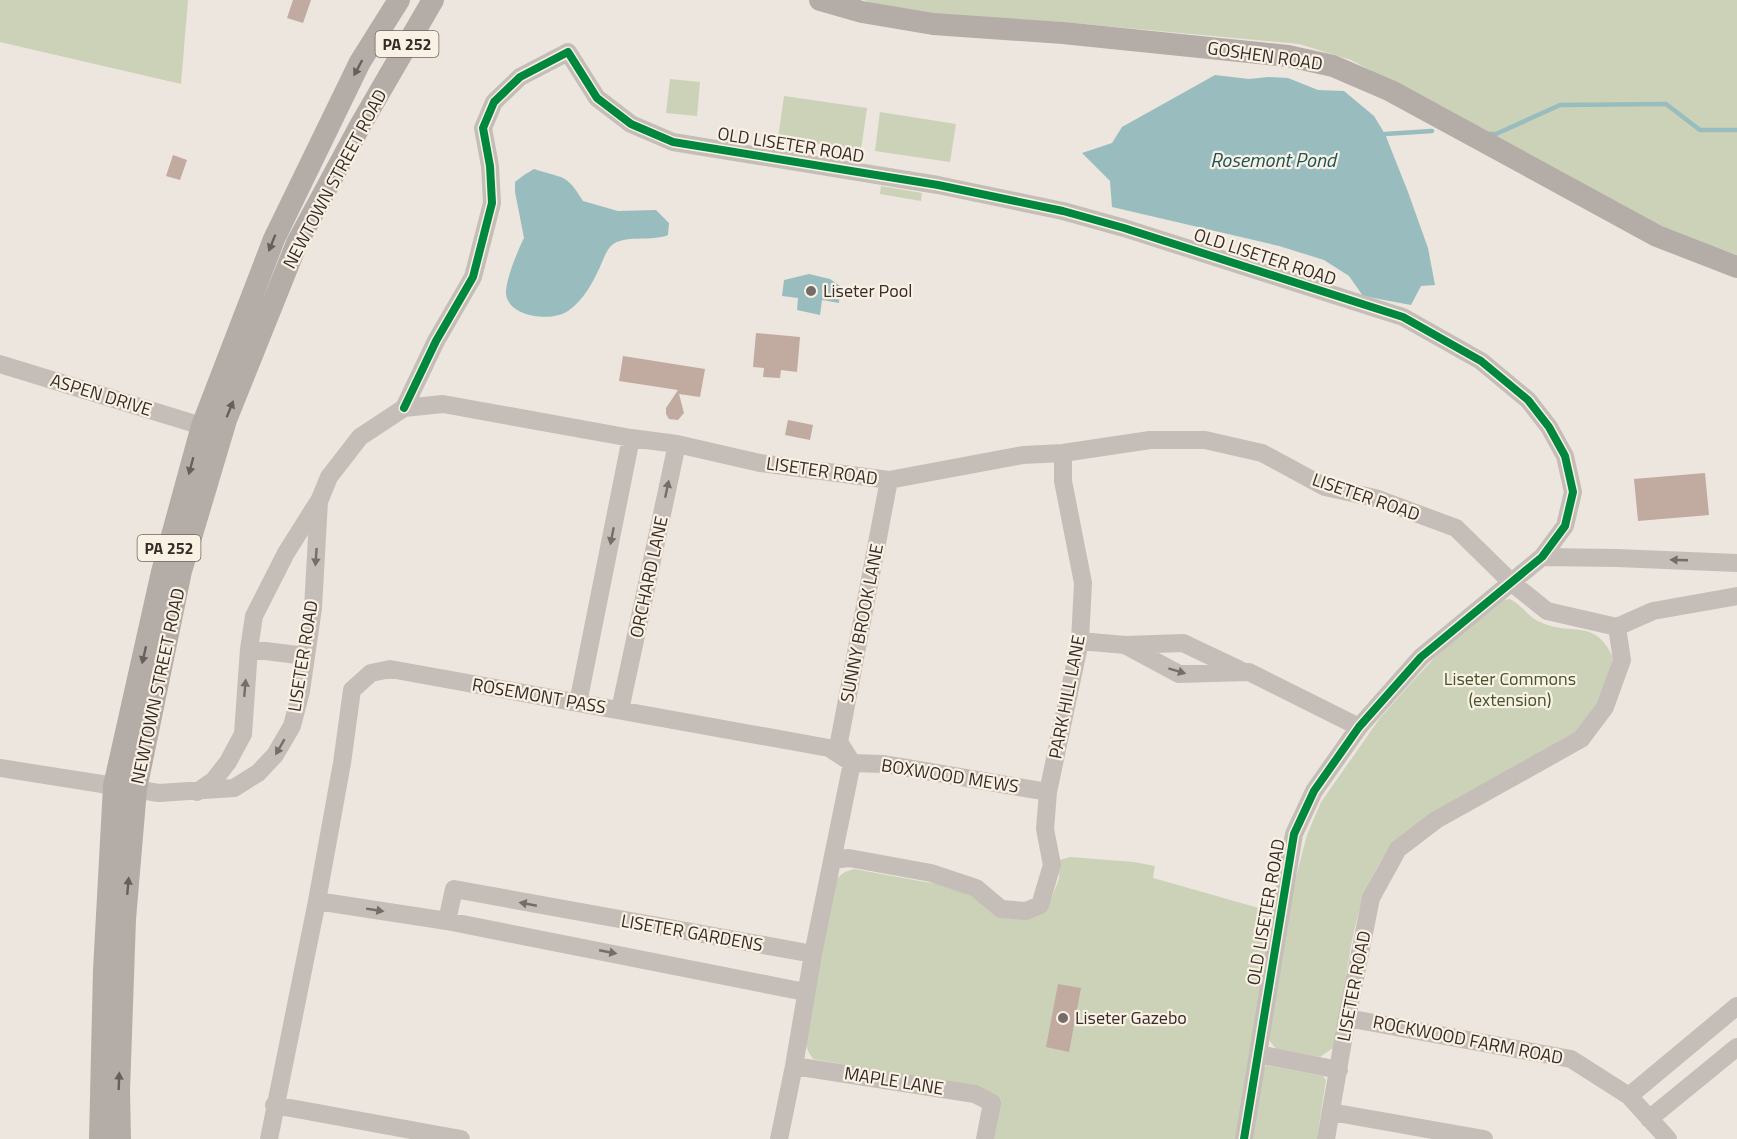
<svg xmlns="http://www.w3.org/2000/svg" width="1737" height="1139" font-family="'Titillium Web',sans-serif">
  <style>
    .green { fill: #ccd2b8 }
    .water { fill: #99bdbe }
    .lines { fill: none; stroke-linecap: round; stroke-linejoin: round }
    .stream { stroke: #99bdbe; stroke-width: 4.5 }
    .building { fill: #c1aa9f }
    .minor { stroke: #c5beb8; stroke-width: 18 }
    .major { stroke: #b4ada7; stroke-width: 22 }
    .cycleway-casing { stroke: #faf1e5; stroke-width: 11 }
    .cycleway { stroke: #00873e; stroke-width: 8 }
    .oneway { fill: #685f5a }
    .oneway2 { fill: #766d68 }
    .poi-dot { fill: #766c66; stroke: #faf1e5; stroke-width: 2 }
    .labels { text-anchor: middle; stroke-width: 4.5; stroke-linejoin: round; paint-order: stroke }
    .shield { fill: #faf1e5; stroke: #71665f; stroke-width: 1.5 }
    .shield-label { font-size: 16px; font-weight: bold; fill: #362b26 }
    .street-label { font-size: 18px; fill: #362b26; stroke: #faf1e5 }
    .poi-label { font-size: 18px; fill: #362b26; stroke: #faf1e5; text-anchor: start }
    .park-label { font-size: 18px; fill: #435529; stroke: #faf1e5 }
    .water-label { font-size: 20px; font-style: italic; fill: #1a5359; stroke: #faf1e5 }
  </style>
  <rect width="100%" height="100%" fill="#ece6de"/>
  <!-- green -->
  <path class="green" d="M 0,0 L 188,0 L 181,84 L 0,42 Z
    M 864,0 L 1737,0 L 1737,255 L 1633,216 L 1495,138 L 1351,60 L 1299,44 L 1061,22 L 889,11 Z
    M 670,79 L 700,82 L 697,116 L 666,113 Z
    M 784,96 L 867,108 L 861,150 L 778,138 Z
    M 880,112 L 956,124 L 950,162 L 875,151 Z
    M 881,186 L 922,193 L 921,201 L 880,194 Z
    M 1510,599 C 1522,605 1528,617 1540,622 C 1572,637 1594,617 1613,657 L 1601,697 L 1574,734 L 1388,851 C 1346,907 1350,983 1333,1048 L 1320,1057 L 1276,1049 L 1269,1040 L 1291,896 L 1307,835 L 1321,802 L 1380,718 L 1411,683 L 1440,652 L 1504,600 Z
    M 1070,857 L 1134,862 L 1155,866 L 1153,878 L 1273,912 L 1237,1139 L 992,1139 L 992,1123 L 1001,1099 L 927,1079 L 813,1059 L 808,1051 L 805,1042 L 832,899 C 836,881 835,874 854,869 L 953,887 L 965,890 L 996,915 L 1051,899 L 1059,879 L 1060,860 Z
    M 1267,1065 L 1323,1076 L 1326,1080 L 1317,1139 L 1250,1139 L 1264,1068 Z"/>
  <!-- water -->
  <path class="water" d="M 1215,75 L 1249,79 L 1268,77 L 1288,78 L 1318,90 L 1344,91 L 1374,116 L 1385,134 L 1408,192 L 1428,248 L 1435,285 L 1421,286 L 1411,305 L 1363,296 L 1349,276 L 1324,260 L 1279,246 L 1112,207 L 1110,181 L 1082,153 L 1112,143 L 1122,127 Z
    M 534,169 C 564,179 566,173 583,201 L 618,211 L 656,210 L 669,223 L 668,235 C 652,242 623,234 611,246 C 606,251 603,260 600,267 C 593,282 583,301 568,311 C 552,322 509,318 506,294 C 505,281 518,250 524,238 L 515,192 L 515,182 L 524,175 Z
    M 809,274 L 830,279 L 840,286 L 839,303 L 822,300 L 820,315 L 797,310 L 798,298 L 782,296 L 784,280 Z"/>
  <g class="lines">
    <!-- stream -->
    <path class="stream" d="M 1385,134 L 1432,131
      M 1489,134 L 1496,134 L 1560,105 L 1666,104 L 1700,130 L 1737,130"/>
  </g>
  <!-- building -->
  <path class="building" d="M 293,0 L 311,0 L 303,23 L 287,18 Z
    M 173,155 L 187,160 L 180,180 L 166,176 Z
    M 756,333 L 800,337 L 797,372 L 781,370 L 780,378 L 763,377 L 764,368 L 753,367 Z
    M 623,356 L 705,369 L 700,397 L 679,394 L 684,413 L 678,420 L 669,419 L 666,414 L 666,408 L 678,390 L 619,381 Z
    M 788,420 L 813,425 L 810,440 L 785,435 Z
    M 1705,473 L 1709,515 L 1638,521 L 1634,479 Z
    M 1058,984 L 1081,988 L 1069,1052 L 1046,1047 Z"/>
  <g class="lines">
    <!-- minor -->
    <path class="minor" d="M 0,364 L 202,426
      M 404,408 L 436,341 L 473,277 L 492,203 L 490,166 L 483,128 L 494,102 L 520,77 L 568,52 L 597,98 L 631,124 L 673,142 L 938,185 L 1063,211 L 1124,228 L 1403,317 L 1481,361 L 1528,400 L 1549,427 L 1565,456 L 1573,492 L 1565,526 L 1542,557 L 1421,657 L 1359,727 L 1314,791 L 1294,834 L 1244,1139
      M 1542,557 L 1617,558 L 1737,563
      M 1617,627 L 1653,611 L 1737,596
      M 1080,641 L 1125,645 L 1183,643 L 1240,670
      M 1125,645 L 1179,674 L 1249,672 L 1359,727
      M 249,649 L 306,656
      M 578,703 L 631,438
      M 620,710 L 677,444
      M 851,761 L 839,742 L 889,480
      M 852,763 L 884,764 L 1048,792
      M 0,768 L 159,793 L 234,788 L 258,773 L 275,755 L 292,726 L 301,691 L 313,608 L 319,501
      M 197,792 L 214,780 L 228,762 L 243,734 L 249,649 L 254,616 L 286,553 L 320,499 L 329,477 L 360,437 L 404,408 L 443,404 L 631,438 L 677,444 L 760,463 L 889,480 L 1023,455 L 1063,453 L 1150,440 L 1205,440 L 1262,453 L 1325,487 L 1375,498 L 1456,528 L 1511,582 L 1547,611 L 1617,627
      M 832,860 L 849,858 L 931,873 L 976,888 L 1001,909 L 1026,911 L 1040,905 L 1052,865 L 1045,829 L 1048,792 L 1080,641 L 1083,583 L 1063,481 L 1063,453
      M 317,901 L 447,921 L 805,992
      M 447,921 L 454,889 L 813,954
      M 1347,1018 L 1571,1059 L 1629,1096 L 1668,1139
      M 1258,1054 L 1339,1070
      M 794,1066 L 975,1094 L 992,1103 L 985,1139
      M 1629,1096 L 1737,1006
      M 274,1105 L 461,1139
      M 1331,1112 L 1484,1139
      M 1649,1119 L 1737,1047
      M 269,1139 L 317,901 L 342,763 L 352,690 L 371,673 L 390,669 L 829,748 L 852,763
      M 779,1139 L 794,1066 L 813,954 L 852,763
      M 1326,1139 L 1347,1018 L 1371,898 L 1398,849 L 1436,820 L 1581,739 L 1605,707 L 1622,660 L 1617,627"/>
    <!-- major -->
    <path class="major" d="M 820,0 L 862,12 L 933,24 L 1063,33 L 1288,56 L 1333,66 L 1391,91 L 1657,236 L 1737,267
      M 100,1139 L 104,970 L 114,786 L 162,572 L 202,426 L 274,239 L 360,62 L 399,0
      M 120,1139 L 119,1091 L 125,919 L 136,789 L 181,571 L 226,420 L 297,243 L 361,124 L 433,0"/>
    <!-- cycleway casing -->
    <g class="cycleway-casing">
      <path id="cycleway" d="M 404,408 L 436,341 L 473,277 L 492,203 L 490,166 L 483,128 L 494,102 L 520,77 L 568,52 L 597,98 L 631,124 L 673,142 L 938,185 L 1063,211 L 1124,228 L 1403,317 L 1481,361 L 1528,400 L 1549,427 L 1565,456 L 1573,492 L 1565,526 L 1542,557 L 1421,657 L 1359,727 L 1314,791 L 1294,834 L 1244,1139"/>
    </g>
    <!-- cycleway -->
    <use href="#cycleway" class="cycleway"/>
  </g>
  <!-- one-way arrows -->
  <defs><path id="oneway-solid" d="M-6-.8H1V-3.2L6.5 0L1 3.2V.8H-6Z" transform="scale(1.5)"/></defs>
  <g class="oneway">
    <use href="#oneway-solid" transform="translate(358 68) rotate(118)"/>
    <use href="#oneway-solid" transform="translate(272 243) rotate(112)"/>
    <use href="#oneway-solid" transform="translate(230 409) rotate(-68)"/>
    <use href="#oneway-solid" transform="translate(191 466) rotate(105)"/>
    <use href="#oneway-solid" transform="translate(144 655) rotate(103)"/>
    <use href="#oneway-solid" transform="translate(128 886) rotate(-85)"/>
    <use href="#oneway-solid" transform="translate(119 1081) rotate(-88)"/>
  </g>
  <g class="oneway2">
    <use href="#oneway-solid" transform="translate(667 489) rotate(-78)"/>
    <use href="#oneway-solid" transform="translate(612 536) rotate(101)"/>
    <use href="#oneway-solid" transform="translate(316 557) rotate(94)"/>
    <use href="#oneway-solid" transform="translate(1679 560) rotate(-178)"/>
    <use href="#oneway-solid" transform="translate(1177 671) rotate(17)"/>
    <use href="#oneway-solid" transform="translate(245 688) rotate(-85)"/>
    <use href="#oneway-solid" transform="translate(280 747) rotate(120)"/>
    <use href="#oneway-solid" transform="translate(528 904) rotate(-169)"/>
    <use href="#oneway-solid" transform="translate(375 910) rotate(9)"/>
    <use href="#oneway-solid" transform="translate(608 952) rotate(11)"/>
  </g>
  <!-- markers -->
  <g class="poi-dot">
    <circle cx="811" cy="291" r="6"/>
    <circle cx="1063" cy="1018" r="6"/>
  </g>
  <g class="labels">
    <!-- shield labels -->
    <g class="shield">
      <rect x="375.5" y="31" width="63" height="26" rx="4.5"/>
      <rect x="137.5" y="535" width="63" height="26" rx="4.5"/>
    </g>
    <g class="shield-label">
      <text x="407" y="50">PA 252</text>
      <text x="169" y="554">PA 252</text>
    </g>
    <!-- street labels -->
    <g class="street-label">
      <text transform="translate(1265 56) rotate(8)" y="6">GOSHEN ROAD</text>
      <text transform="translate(791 145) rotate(9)" y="6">OLD LISETER ROAD</text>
      <text transform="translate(335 179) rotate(-62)" y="6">NEWTOWN STREET ROAD</text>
      <text transform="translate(1265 257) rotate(18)" y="6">OLD LISETER ROAD</text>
      <text transform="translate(101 395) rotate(17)" y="6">ASPEN DRIVE</text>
      <text transform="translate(822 471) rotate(8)" y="6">LISETER ROAD</text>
      <text transform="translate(1366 497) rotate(19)" y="6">LISETER ROAD</text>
      <text transform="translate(649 577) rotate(-78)" y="6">ORCHARD LANE</text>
      <text transform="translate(862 623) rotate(-79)" y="6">SUNNY BROOK LANE</text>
      <text transform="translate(303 656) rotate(-81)" y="6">LISETER ROAD</text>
      <text transform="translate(158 686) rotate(-78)" y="6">NEWTOWN STREET ROAD</text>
      <text transform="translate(539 696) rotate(10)" y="6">ROSEMONT PASS</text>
      <text transform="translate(1067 697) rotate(-79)" y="6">PARK HILL LANE</text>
      <text transform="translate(950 776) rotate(9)" y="6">BOXWOOD MEWS</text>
      <text transform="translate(1266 912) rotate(-80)" y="6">OLD LISETER ROAD</text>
      <text transform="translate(692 933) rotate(10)" y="6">LISETER GARDENS</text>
      <text transform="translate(1354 986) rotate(-79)" y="6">LISETER ROAD</text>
      <text transform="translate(1468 1040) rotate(11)" y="6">ROCKWOOD FARM ROAD</text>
      <text transform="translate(894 1081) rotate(9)" y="6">MAPLE LANE</text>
    </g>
    <!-- poi labels -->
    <g class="poi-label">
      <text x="823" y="297">Liseter Pool</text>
      <text x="1075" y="1024">Liseter Gazebo</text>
    </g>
    <!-- park labels -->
    <g class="park-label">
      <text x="1510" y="685">Liseter Commons<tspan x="1510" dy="21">(extension)</tspan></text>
    </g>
    <!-- water labels -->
    <g class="water-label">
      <text x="1273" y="167">Rosemont Pond</text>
    </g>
  </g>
</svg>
